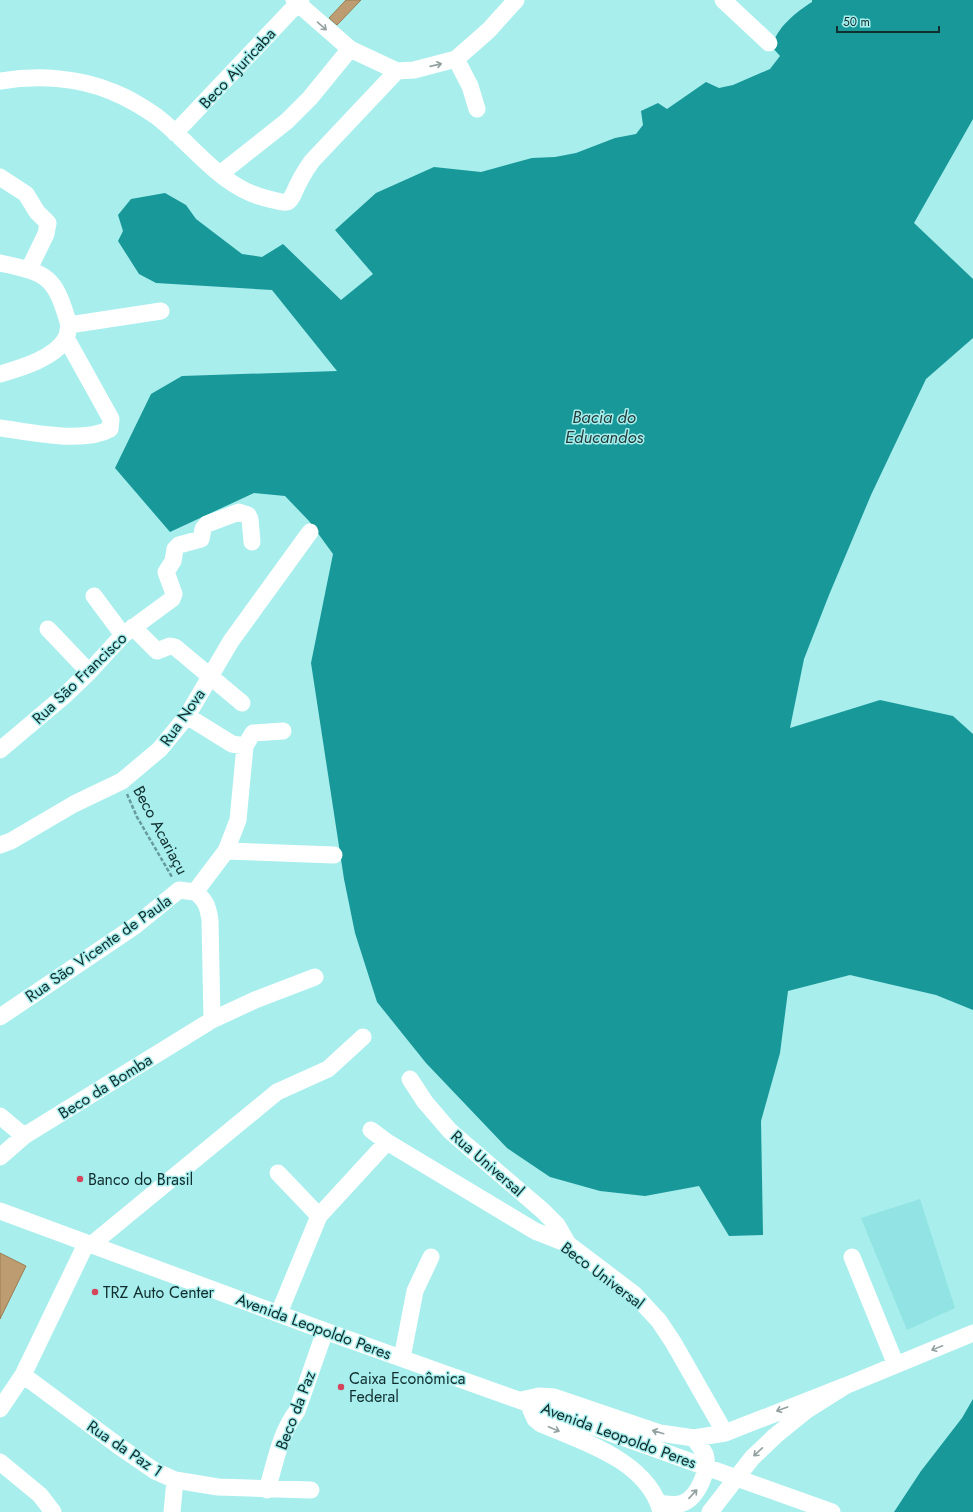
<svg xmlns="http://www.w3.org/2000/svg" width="973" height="1512" font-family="Jost,sans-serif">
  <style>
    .built { fill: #92e4e4 }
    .water { fill: #189899 }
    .building { fill: #bc9c70; stroke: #9c7d52 }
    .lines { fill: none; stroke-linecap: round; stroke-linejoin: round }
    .path { stroke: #679c9c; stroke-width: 2.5; stroke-dasharray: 4 2; stroke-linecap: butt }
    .minor { stroke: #fff; stroke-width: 17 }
    .oneway { stroke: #93a1a1 }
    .poi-dot { fill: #d5455c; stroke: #a7eeed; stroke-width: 1.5 }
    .labels { text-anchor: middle; stroke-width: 3; stroke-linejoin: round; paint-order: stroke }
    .street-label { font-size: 16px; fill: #102e2e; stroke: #a7eeed }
    .poi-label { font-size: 16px; fill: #102e2e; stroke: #a7eeed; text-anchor: start }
    .water-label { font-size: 17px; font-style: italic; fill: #233d3d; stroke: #a7eeed }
  </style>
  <rect width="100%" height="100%" fill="#a7eeed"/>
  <!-- built -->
  <path class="built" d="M 920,1199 L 955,1308 L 907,1330 L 861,1218 Z"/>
  <!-- water -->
  <path class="water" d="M 812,0 L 973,0 L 973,119 L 914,223 L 973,279 L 973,338 L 926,379 L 871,495 L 829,595 L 804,659 L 790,728 L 880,700 L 953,716 L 973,734 L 973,1010 L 936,995 L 850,975 L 788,991 L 780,1053 L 761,1121 L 763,1235 L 729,1236 L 699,1186 L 645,1196 L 600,1191 L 550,1177 L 507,1148 L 426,1063 L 377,1002 L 355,933 L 344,879 L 311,663 L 333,554 L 309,521 L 285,496 L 254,493 L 170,532 L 115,468 L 151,394 L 182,376 L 337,371 L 272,290 L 156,283 L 139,274 L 118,241 L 123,231 L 118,215 L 131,199 L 165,193 L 186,205 L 196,219 L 242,254 L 262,257 L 283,244 L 341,300 L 373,274 L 335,230 L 376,193 L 434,167 L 481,172 L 532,158 L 555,157 L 576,153 L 615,138 L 636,134 L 643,125 L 641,111 L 658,103 L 667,109 L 706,82 L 719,88 L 733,85 L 770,69 L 780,56 L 772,47 C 777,27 795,13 812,2 Z
    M 973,1399 L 973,1512 L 894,1512 L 921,1471 L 962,1418 Z"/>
  <!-- building -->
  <path class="building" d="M 346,0 L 361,0 L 337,25 L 329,18 Z
    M 0,1253 L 26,1266 L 0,1319 Z"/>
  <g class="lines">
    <!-- path -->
    <path class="path" d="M 127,794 L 137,817 L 172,877"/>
    <!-- minor -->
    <path class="minor" d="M 294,0 L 350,49 L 397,71 L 414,70 L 456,59 L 489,30 L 516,0
      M 723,0 L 769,43
      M 456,59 L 470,86 L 477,109
      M 0,81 C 37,75 78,77 113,92 C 128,98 143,107 156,116 C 193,144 221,189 269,199 C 274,200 282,203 287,202 C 290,201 291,198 293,195 C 298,183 304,172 312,161 L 397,71
      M 175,133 L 301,0
      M 220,174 L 287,121 L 310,98 L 350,49
      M 0,177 L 26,194 L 37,212 L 48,223 L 46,234 L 29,269
      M 0,263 C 49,273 55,277 69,325
      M 0,374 C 21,368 55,358 66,338 C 68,334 68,329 69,325 L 161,311
      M 0,428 C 30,432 83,444 110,429 L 111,419 L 66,338
      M 94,596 L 123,635
      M 133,627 L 157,651 L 170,646 L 175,647 L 242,703
      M 48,629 L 89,672
      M 187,716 L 232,744 L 245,746
      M 0,750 L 64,696 L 89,672 L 123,635 L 172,599 L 174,594 L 166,572 L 173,561 L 175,549 L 179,545 L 201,539 L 203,529 L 207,524 L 239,512 L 248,515 L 250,519 L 252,542
      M 0,845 L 11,841 L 74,804 L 122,781 L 160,749 L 187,716 L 231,641 L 310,532
      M 226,851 L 334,855
      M 195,892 C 206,900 208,907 210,920 L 212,1020
      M 0,1017 L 135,926 L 179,890 L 195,892 L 226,851 L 238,820 L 245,746 L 253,733 L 283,731
      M 410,1079 L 425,1102 L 450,1131 L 543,1211 L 557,1225 L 568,1244
      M 0,1116 L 24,1136
      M 371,1130 L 387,1142 L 535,1231 L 568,1244 L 634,1294 L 659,1321 L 673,1342 L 725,1433
      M 0,1157 L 24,1136 L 212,1020 L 255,1000 L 315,977
      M 278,1173 L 319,1216
      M 0,1211 L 325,1331 L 832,1512
      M 91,1245 L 277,1092 L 328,1069 L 363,1037
      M 852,1257 L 896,1365
      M 279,1313 L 319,1216 L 387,1142
      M 402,1358 L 415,1291 L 431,1257
      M 23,1375 L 120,1447 L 155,1471 L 175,1480 L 218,1487 L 311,1490
      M 521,1400 L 539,1396 L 554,1397 L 660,1433 L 694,1438 L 725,1433 L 845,1386
      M 528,1403 L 535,1419 L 541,1424 C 584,1442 648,1461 661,1512
      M 0,1409 L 23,1375 L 86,1244
      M 0,1462 L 40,1495 L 53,1512
      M 267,1490 C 275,1464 280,1433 297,1411 L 325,1331
      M 658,1503 C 667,1504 675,1506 683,1503 C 698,1497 710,1469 705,1454 C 702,1449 697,1443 694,1438
      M 172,1512 L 175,1480
      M 710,1512 L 752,1458 L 775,1436 L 807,1410 L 845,1386 L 973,1333"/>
  </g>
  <!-- one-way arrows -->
  <defs><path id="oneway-shaft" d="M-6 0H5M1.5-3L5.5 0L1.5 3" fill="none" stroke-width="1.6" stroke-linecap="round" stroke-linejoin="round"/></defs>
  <g class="oneway">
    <use href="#oneway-shaft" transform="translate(322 26) rotate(41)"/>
    <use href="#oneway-shaft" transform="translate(436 65) rotate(-13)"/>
    <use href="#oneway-shaft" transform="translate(937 1348) rotate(158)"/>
    <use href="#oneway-shaft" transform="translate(782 1409) rotate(160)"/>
    <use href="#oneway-shaft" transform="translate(554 1429) rotate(23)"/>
    <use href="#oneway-shaft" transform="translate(658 1432) rotate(-164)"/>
    <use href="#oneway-shaft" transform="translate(758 1452) rotate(137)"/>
    <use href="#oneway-shaft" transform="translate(693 1494) rotate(-47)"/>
  </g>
  <!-- markers -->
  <g class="poi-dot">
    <circle cx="80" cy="1179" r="4"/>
    <circle cx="95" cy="1292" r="4"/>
    <circle cx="341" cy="1387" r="4"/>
  </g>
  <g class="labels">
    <!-- street labels -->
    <g class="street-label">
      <text transform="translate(237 68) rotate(-47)" y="6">Beco Ajuricaba</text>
      <text transform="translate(79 678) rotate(-44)" y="6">Rua São Francisco</text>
      <text transform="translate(182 717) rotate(-55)" y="6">Rua Nova</text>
      <text transform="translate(161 830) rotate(62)" y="6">Beco Acariaçu</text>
      <text transform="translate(98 948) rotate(-35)" y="6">Rua São Vicente de Paula</text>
      <text transform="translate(105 1086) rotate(-32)" y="6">Beco da Bomba</text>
      <text transform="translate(488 1163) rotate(41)" y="6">Rua Universal</text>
      <text transform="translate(603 1275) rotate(37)" y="6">Beco Universal</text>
      <text transform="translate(314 1326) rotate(20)" y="6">Avenida Leopoldo Peres</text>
      <text transform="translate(295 1410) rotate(-69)" y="6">Beco da Paz</text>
      <text transform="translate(619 1435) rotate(20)" y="6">Avenida Leopoldo Peres</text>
      <text transform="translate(125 1448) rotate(34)" y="6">Rua da Paz 1</text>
    </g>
    <!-- poi labels -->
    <g class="poi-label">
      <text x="88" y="1185">Banco do Brasil</text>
      <text x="103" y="1298">TRZ Auto Center</text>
      <text x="349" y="1384">Caixa Econômica<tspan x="349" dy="18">Federal</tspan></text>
    </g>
    <!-- water labels -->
    <g class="water-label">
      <text x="604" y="423">Bacia do<tspan x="604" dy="20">Educandos</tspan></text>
    </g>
  </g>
  <!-- scale -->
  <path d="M837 26v6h102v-6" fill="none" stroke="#102e2e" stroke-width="2"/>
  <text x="843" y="26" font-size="12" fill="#102e2e" stroke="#a7eeed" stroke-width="3" paint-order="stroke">50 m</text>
</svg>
